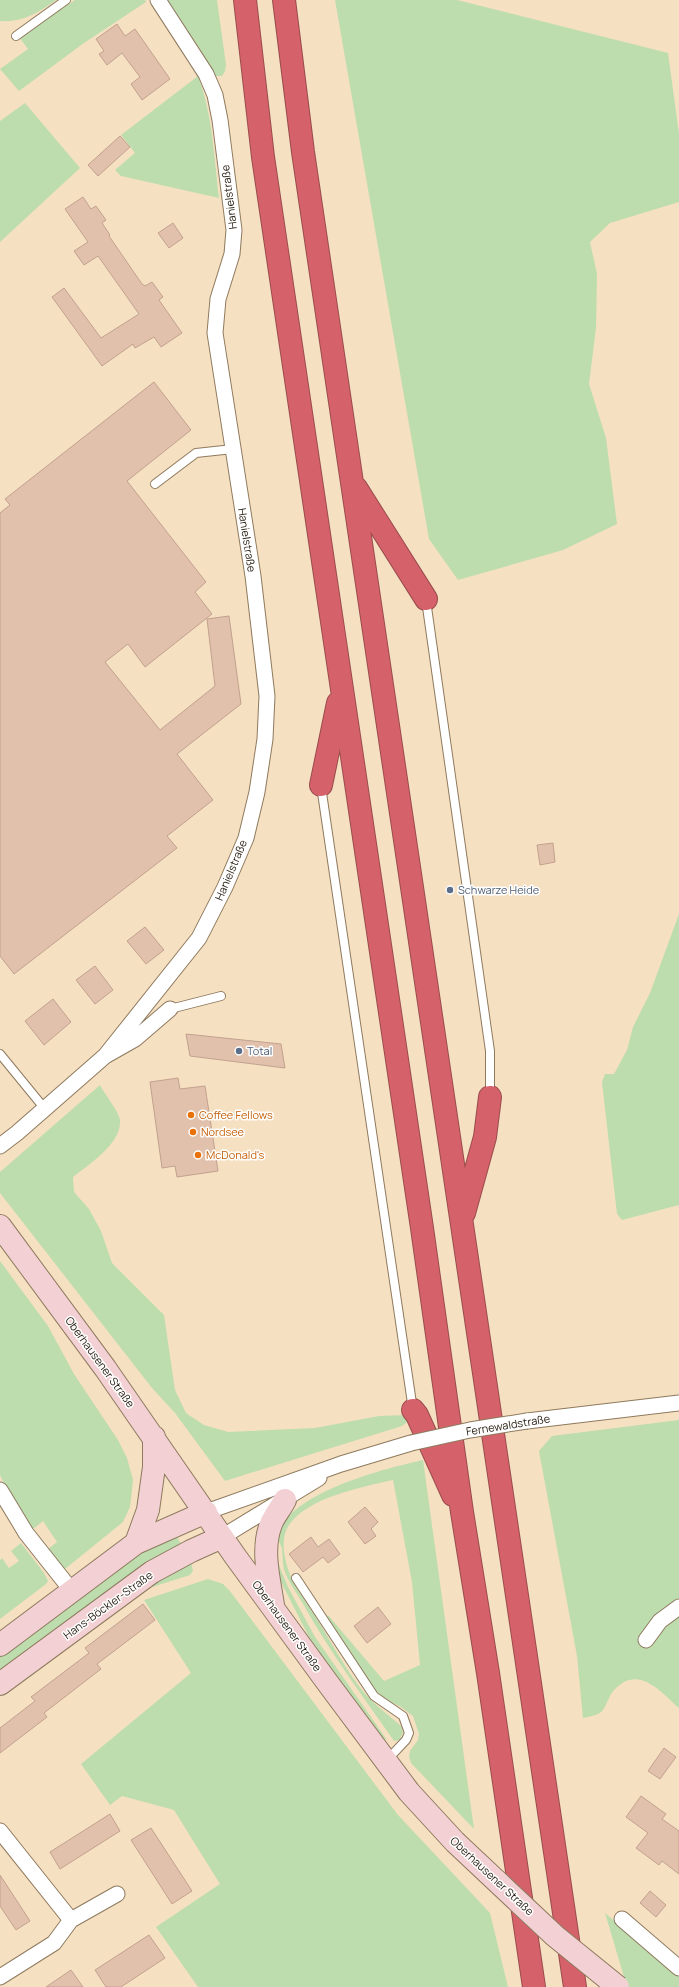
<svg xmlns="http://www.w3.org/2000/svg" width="679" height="1987" font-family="Manrope,sans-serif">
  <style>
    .green { fill: #bdddae }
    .building { fill: #e1c0ac; stroke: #c2a28e }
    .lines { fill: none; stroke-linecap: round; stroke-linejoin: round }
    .service-casing { stroke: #8e7a5e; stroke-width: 10 }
    .minor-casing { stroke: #8e7a5e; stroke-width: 17 }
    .secondary-casing { stroke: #8e7a5e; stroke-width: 24 }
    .motorway-casing { stroke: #9a4c4e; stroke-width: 24 }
    .service { stroke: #fff; stroke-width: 8 }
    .minor { stroke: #fff; stroke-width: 15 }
    .secondary { stroke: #f2d0d3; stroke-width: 22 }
    .motorway { stroke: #d5626b; stroke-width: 22 }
    .minor-bridge-casing { stroke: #8e7a5e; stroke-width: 17; stroke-linecap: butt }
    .secondary-bridge-casing { stroke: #8e7a5e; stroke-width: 24; stroke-linecap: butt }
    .minor-bridge { stroke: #fff; stroke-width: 15 }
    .secondary-bridge { stroke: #f2d0d3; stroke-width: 22 }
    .service-dot { fill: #5c6f8a; stroke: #fff; stroke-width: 1.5 }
    .food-dot { fill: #e8710a; stroke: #fff; stroke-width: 1.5 }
    .labels { text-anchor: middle; stroke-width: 3; stroke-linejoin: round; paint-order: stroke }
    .street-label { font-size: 11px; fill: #2b2317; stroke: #fff }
    .service-label { font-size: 11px; fill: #4e5e75; stroke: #fff; text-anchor: start }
    .food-label { font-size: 11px; fill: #c56008; stroke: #fff; text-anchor: start }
  </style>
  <rect width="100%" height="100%" fill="#f6e0c2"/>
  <!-- green -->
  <path class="green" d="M 0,0 L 56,0 C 40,12 21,23 0,21 Z
    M 75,0 L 145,0 L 146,2 L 84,43 L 19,91 L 0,69 L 28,49 L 19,37 Z
    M 165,0 L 217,0 L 226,65 L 225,71 L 222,76 L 212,76 Z
    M 335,0 L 457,0 L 668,53 L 679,134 L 679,202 L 610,223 L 590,242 L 597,274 L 596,328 L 589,384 L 606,438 L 617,524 L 563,550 L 458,580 L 429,539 Z
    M 198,76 C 213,116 214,157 219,198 L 121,176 L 115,170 L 135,153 L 121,135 Z
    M 25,103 L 80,168 L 0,242 L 0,121 Z
    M 679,914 L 679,1205 L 622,1220 L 617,1214 L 602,1082 L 605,1074 L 614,1074 L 627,1050 L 633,1027 L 650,993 Z
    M 100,1085 C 104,1093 119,1112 120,1120 C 122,1143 90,1164 73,1177 L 74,1192 L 89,1209 L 101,1231 L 112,1263 L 164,1315 L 175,1390 L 186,1413 L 204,1425 L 228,1432 L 315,1428 L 379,1416 L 407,1415 L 410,1420 L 402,1426 L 225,1481 L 175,1413 L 152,1388 L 0,1193 L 0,1172 Z
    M 0,1261 L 48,1326 L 74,1374 L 118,1440 L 127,1458 L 133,1480 L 130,1507 L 123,1522 L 65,1569 L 48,1549 L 57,1542 L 43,1521 L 32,1530 L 6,1488 L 0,1475 Z
    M 679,1420 L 679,1708 C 665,1696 645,1671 624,1682 C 619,1685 614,1689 611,1694 C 602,1712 605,1714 583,1718 L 577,1656 L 539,1451 L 552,1436 Z
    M 423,1460 L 474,1829 L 411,1763 L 409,1757 L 410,1751 L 418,1740 L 419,1734 L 413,1716 L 401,1707 L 385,1699 L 367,1682 L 327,1618 L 328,1615 L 384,1681 L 420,1665 L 412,1582 L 393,1480 C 363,1487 308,1497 289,1525 C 279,1540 285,1562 291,1577 C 298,1592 309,1606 317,1619 C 332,1643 351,1680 371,1700 C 380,1709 391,1717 401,1726 L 403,1732 L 400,1740 L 394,1741 C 362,1695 329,1651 302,1602 C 296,1592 288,1581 284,1570 C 282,1563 283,1556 282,1549 C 281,1543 275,1538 278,1532 C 295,1491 384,1469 423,1460 Z
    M 176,1535 L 181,1544 L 0,1678 L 0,1653 L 138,1552 Z
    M 21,1543 L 44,1573 L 48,1581 L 46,1584 L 0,1619 L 0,1560 L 2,1558 L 9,1568 L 19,1561 L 11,1551 Z
    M 191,1563 L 193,1571 L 190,1575 L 146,1589 L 152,1584 Z
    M 278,1563 L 288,1587 L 315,1637 L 387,1740 L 380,1737 L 312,1643 L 274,1568 Z
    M 208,1579 L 223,1584 L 230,1591 L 398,1815 L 490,1913 L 508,1987 L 198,1987 L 156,1927 L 220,1884 L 174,1810 L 122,1796 L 110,1805 L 81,1764 L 191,1673 L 144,1600 Z
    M 605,1913 L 679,1977 L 679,1987 L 627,1987 Z"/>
  <!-- building -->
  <path class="building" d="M 117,24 L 125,36 L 135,29 L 170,79 L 142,100 L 131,84 L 140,77 L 122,53 L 107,65 L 99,54 L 104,51 L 96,39 Z
    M 120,136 L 130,147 L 98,176 L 88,165 Z
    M 83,197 L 91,209 L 96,206 L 106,220 L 102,223 L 110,235 L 109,236 L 142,284 L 145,286 L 152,282 L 163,297 L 159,300 L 182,333 L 161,347 L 154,337 L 135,348 L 133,344 L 102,366 L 52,297 L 64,288 L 101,338 L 139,314 L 98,256 L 84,265 L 74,251 L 88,242 L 65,209 Z
    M 173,223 L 183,238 L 169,248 L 158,233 Z
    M 154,382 L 191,430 L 127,481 L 206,582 L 195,592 L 212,614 L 145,667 L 128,644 L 105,662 L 160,730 L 215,686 L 207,619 L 229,616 L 241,704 L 177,754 L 213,800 L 167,836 L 177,848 L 14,974 L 0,956 L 0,513 L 10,505 L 5,499 Z
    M 553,843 L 555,862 L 540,865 L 537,845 Z
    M 145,927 L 164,950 L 146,964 L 127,941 Z
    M 95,966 L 113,990 L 95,1004 L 76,980 Z
    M 53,999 L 71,1022 L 44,1045 L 25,1021 Z
    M 186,1034 L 281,1044 L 285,1068 L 190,1056 Z
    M 178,1078 L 180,1089 L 205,1086 L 218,1171 L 177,1177 L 175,1166 L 162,1168 L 150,1082 Z
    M 365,1507 L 378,1522 L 371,1529 L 376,1536 L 365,1544 L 348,1522 Z
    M 311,1537 L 318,1547 L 329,1539 L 340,1554 L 328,1563 L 323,1557 L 303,1572 L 289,1554 Z
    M 143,1604 L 155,1620 L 97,1664 L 101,1669 L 44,1713 L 47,1717 L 0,1753 L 0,1728 L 35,1701 L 31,1697 L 89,1653 L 85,1648 Z
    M 378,1607 L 391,1624 L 367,1643 L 354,1626 Z
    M 664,1748 L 676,1757 L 660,1779 L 648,1771 Z
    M 641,1796 L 666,1814 L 662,1819 L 679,1831 L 679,1874 L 662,1861 L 659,1865 L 636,1848 L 648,1833 L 626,1817 Z
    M 110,1814 L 120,1831 L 60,1869 L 50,1852 Z
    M 151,1828 L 192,1891 L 172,1904 L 131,1840 Z
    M 0,1875 L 30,1921 L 16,1930 L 0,1906 Z
    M 650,1891 L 666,1905 L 656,1917 L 640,1903 Z
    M 149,1935 L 165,1958 L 121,1987 L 106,1987 L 95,1970 Z
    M 71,1970 L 83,1987 L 46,1987 Z"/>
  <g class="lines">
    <!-- service casing -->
    <g class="service-casing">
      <path id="service" d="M 16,36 L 66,0
        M 155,484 L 196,453 L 233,449
        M 426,600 L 490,1051 L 490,1096
        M 321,786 L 413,1410
        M 170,1009 L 221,996
        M 0,1054 L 45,1109
        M 296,1578 L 374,1696 L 403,1716 L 409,1733 L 406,1740 L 387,1760"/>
    </g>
    <!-- minor casing -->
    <g class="minor-casing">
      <path id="minor" d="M 105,1056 L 199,938 L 225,887 L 246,838 L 257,792 L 265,739 L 267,696 L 253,576 L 215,333 L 218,299 L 232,254 L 234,230 L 220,120 L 215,95 L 206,74 L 158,0
        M 0,1146 L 17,1133 L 105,1056 L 135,1039 L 170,1009
        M 527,1421 L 679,1403
        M 0,1490 L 26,1533 L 72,1591
        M 206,1512 L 341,1464 L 411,1443
        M 222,1537 L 319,1478
        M 646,1640 L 660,1621 L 679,1607
        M 0,1831 L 71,1920
        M 622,1919 L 679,1968
        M 0,1977 L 54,1943 L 71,1920 L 117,1894"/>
    </g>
    <!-- secondary casing -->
    <g class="secondary-casing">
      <path id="secondary" d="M 0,1226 L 105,1368 L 235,1556 L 327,1682 L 409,1792 L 455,1842
        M 136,1543 L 148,1510 L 154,1467 L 154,1437
        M 273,1605 C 269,1578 261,1550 271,1524 C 274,1516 281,1508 285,1500
        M 0,1645 L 136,1543 L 206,1512
        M 0,1684 L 152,1572 L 191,1551 L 222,1537"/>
    </g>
    <!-- motorway casing -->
    <g class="motorway-casing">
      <path id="motorway" d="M 245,0 L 263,157 L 422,1228 L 462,1512 L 488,1673 L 534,1987
        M 284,0 L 303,152 L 575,1987
        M 356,488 L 426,599
        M 321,785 L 338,703
        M 464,1213 L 485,1137 L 490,1097
        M 413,1410 L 417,1415 L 453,1495"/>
    </g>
    <!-- service -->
    <use href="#service" class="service"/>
    <!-- minor -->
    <use href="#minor" class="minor"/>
    <!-- secondary -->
    <use href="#secondary" class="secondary"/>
    <!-- motorway -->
    <use href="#motorway" class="motorway"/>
    <!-- minor-bridge casing -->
    <g class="minor-bridge-casing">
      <path id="minor-bridge" d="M 411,1443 L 470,1430 L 527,1421"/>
    </g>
    <!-- secondary-bridge casing -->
    <g class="secondary-bridge-casing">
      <path id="secondary-bridge" d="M 455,1842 L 555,1936 L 618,1987"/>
    </g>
    <!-- minor-bridge -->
    <use href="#minor-bridge" class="minor-bridge"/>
    <!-- secondary-bridge -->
    <use href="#secondary-bridge" class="secondary-bridge"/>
  </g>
  <!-- markers -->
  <g class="service-dot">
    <circle cx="450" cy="890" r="4"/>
    <circle cx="239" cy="1051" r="4"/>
  </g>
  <g class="food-dot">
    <circle cx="191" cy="1115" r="4"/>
    <circle cx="193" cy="1132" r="4"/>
    <circle cx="198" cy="1155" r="4"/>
  </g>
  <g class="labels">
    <!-- street labels -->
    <g class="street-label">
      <text transform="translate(229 197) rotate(-97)" y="4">Hanielstraße</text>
      <text transform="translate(247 540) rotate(81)" y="4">Hanielstraße</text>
      <text transform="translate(231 870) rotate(-67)" y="4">Hanielstraße</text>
      <text transform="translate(100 1362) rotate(54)" y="4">Oberhausener Straße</text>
      <text transform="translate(508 1425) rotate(-9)" y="4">Fernewaldstraße</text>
      <text transform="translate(108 1605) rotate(-36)" y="4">Hans-Böckler-Straße</text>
      <text transform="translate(287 1626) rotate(54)" y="4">Oberhausener Straße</text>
      <text transform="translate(492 1876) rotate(43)" y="4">Oberhausener Straße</text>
    </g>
    <!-- service labels -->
    <g class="service-label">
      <text x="458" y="894">Schwarze Heide</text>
      <text x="247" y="1055">Total</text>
    </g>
    <!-- food labels -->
    <g class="food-label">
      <text x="199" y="1119">Coffee Fellows</text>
      <text x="201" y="1136">Nordsee</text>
      <text x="206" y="1159">McDonald's</text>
    </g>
  </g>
</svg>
